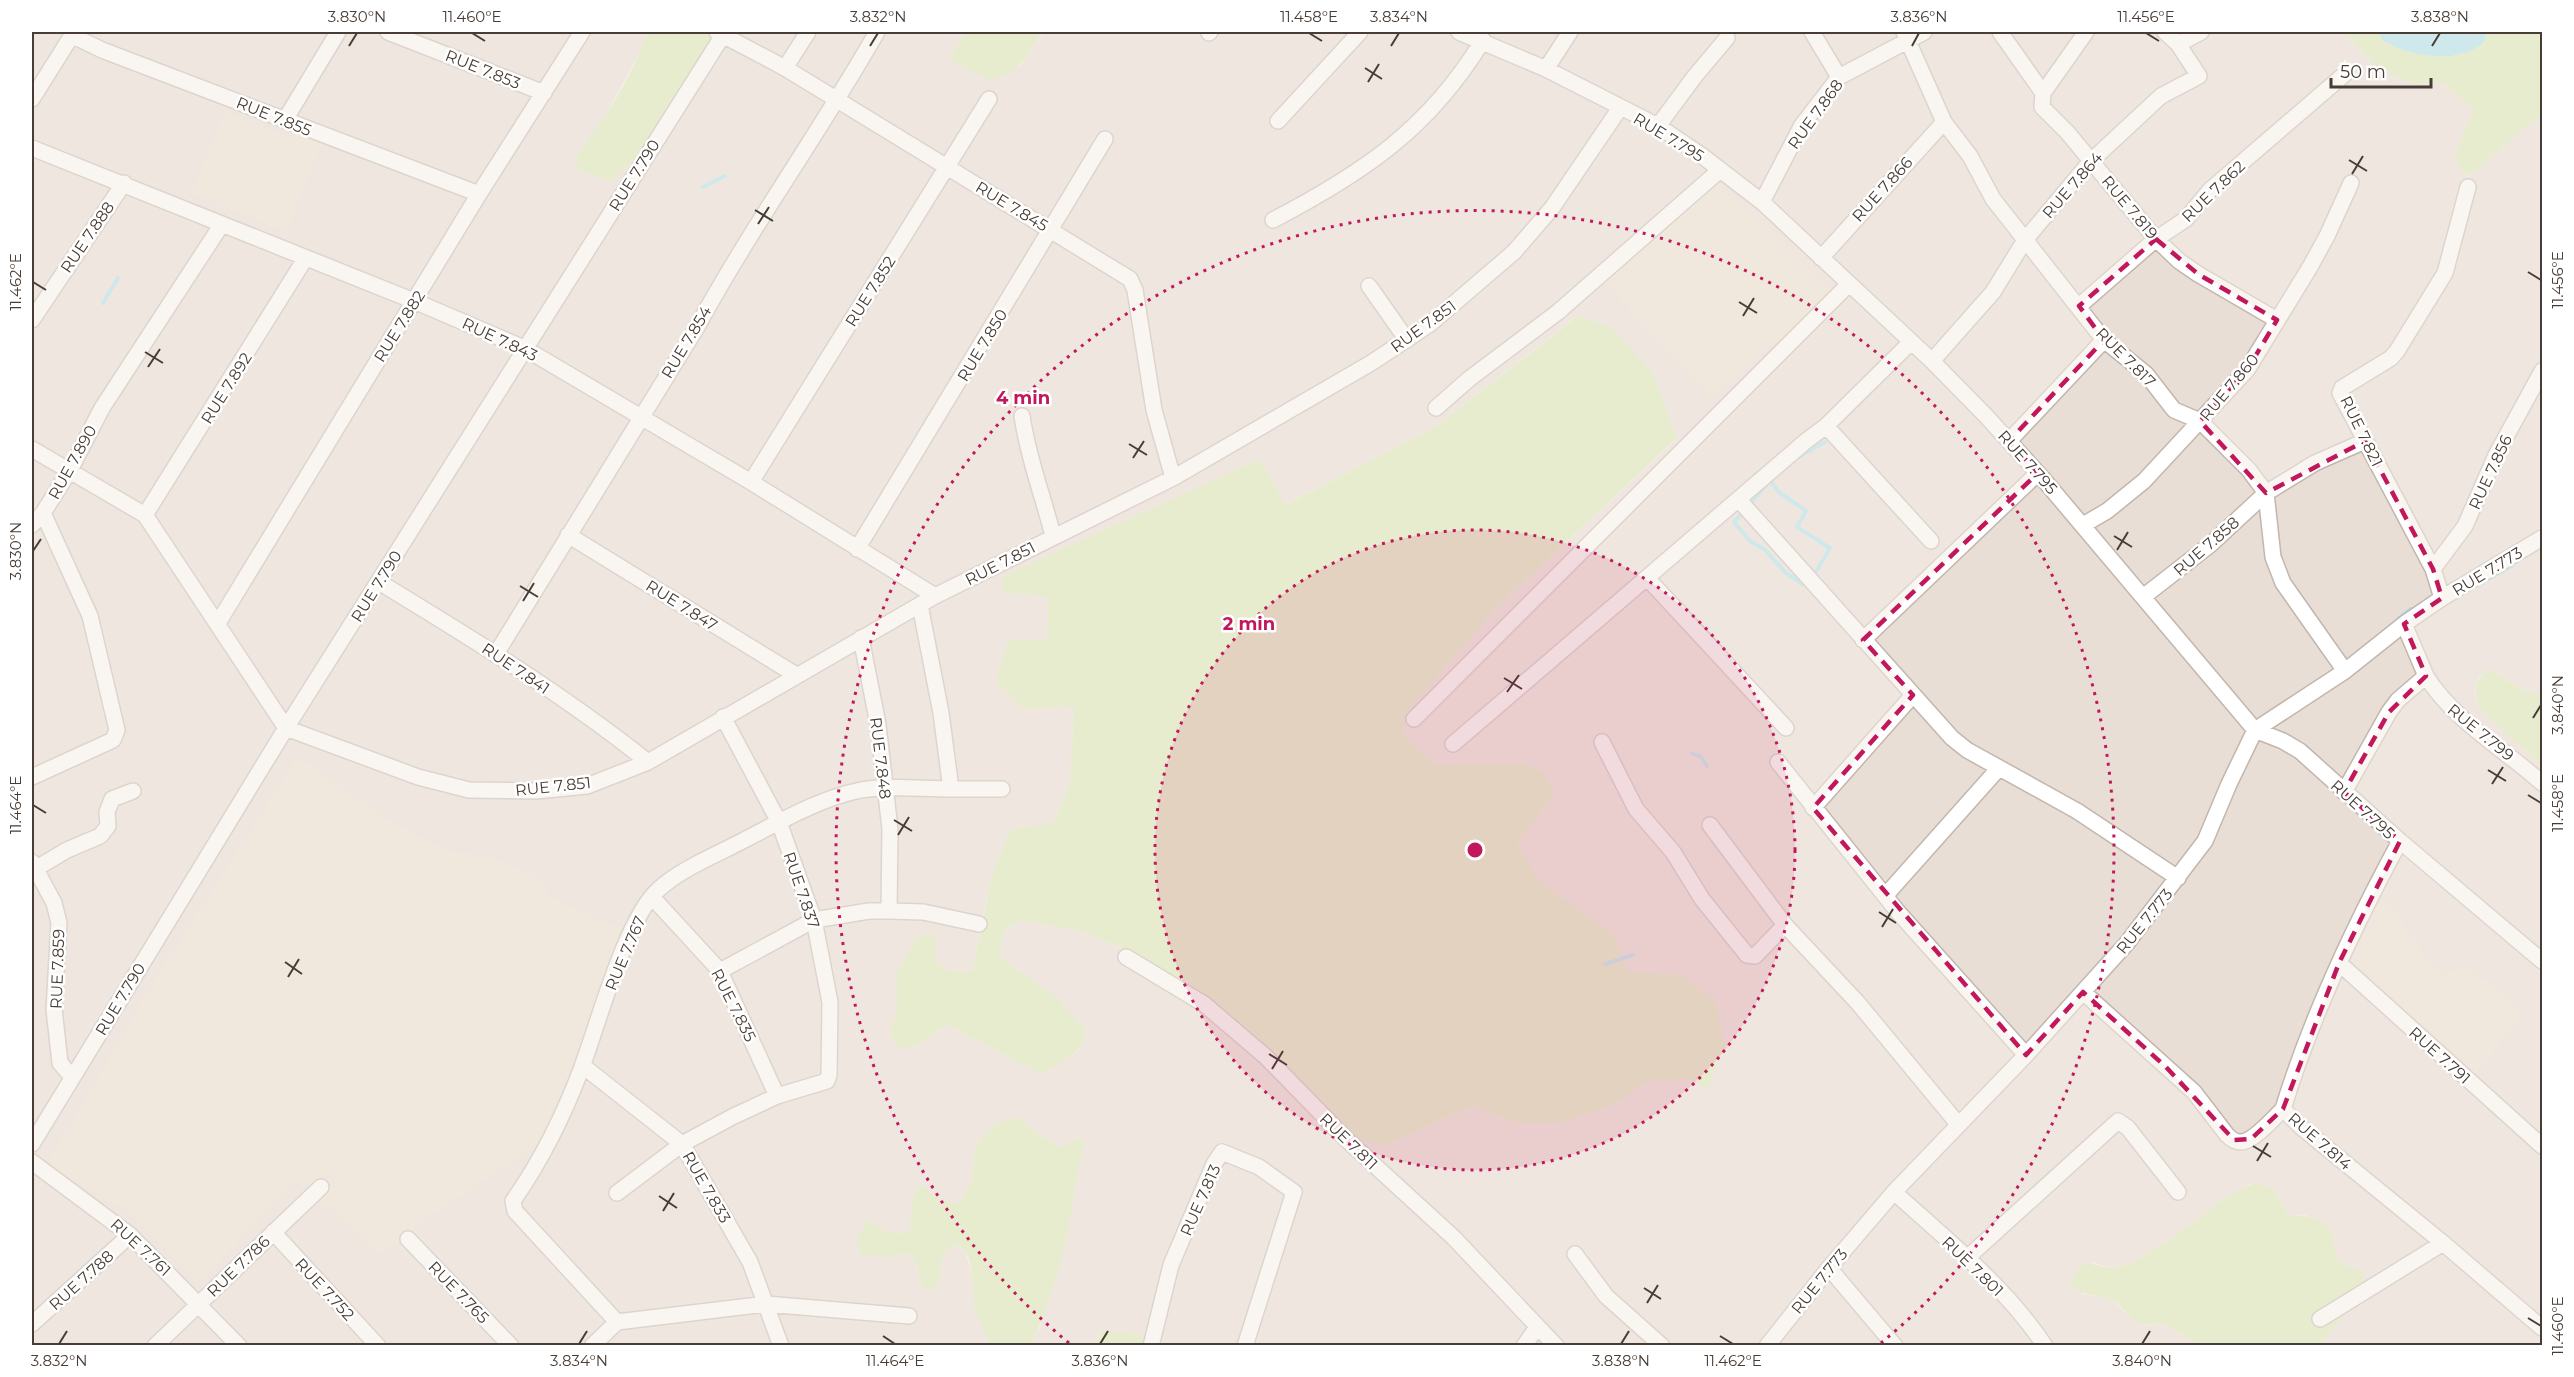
<svg xmlns="http://www.w3.org/2000/svg" width="2574" height="1377" font-family="Montserrat,sans-serif">
  <style>
    .residential { fill: #e8ded5; fill-rule: evenodd }
    .education { fill: #ede0d1 }
    .green { fill: #dae9b0 }
    .lines { fill: none; stroke-linecap: round; stroke-linejoin: round }
    .stream { stroke: #a3e1f1; stroke-width: 4 }
    .river { stroke: #a3e1f1; stroke-width: 24 }
    .street-casing { stroke: #c2b6ad; stroke-width: 18 }
    .street { stroke: #fff; stroke-width: 15 }
    .marked { fill: none; stroke: #c2185b; stroke-width: 4.5; stroke-dasharray: 12 8; stroke-linejoin: round }
    .ticks { fill: none; stroke: #473d36; stroke-width: 2 }
    .ring { fill: none; stroke: #c2185b; stroke-width: 3; stroke-dasharray: 3 6 }
    .labels { text-anchor: middle; stroke-width: 5; stroke-linejoin: round; paint-order: stroke }
    .street-label { font-size: 16px; fill: #473d36; stroke: #fff }
    .centre { fill: #c2185b; stroke: #fff; stroke-width: 3 }
    .ring-label { font-size: 18px; text-anchor: middle; font-weight: bold; fill: #c2185b; stroke: #fff; stroke-width: 5; stroke-linejoin: round; paint-order: stroke }
    .neatline { fill: none; stroke: #473d36; stroke-width: 2 }
    .ticks-label { font-size: 15px; text-anchor: middle; fill: #473d36 }
  </style>
  <rect width="100%" height="100%" fill="#f4eee7"/>
  <!-- residential -->
  <path class="residential" d="M 32,32 L 647,32 L 642,48 L 599,127 L 576,157 L 662,134 L 725,51 L 746,41 L 747,32 L 966,32 L 949,59 L 1019,67 L 1044,32 L 2343,32 L 2377,67 L 2414,84 L 2442,83 L 2474,109 L 2455,155 L 2461,172 L 2466,175 L 2477,170 L 2531,122 L 2542,118 L 2542,695 L 2538,696 L 2527,692 L 2490,669 L 2479,677 L 2475,688 L 2476,700 L 2481,711 L 2542,766 L 2542,1345 L 2282,1345 L 2321,1343 L 2326,1339 L 2339,1319 L 2347,1266 L 2337,1259 L 2334,1254 L 2333,1236 L 2306,1215 L 2289,1215 L 2273,1189 L 2249,1184 L 2240,1192 L 2223,1199 L 2178,1234 L 2129,1264 L 2111,1268 L 2093,1262 L 2082,1294 L 2111,1299 L 2133,1320 L 2149,1326 L 2161,1323 L 2200,1345 L 1147,1346 L 1101,1331 L 1095,1345 L 1030,1345 L 1040,1327 L 1066,1241 L 1078,1163 L 1086,1141 L 1058,1147 L 1028,1127 L 975,1146 L 971,1183 L 959,1203 L 946,1203 L 935,1198 L 923,1185 L 912,1199 L 910,1229 L 905,1233 L 887,1232 L 884,1258 L 908,1253 L 916,1262 L 922,1286 L 941,1280 L 939,1262 L 945,1252 L 955,1245 L 965,1251 L 974,1281 L 974,1307 L 990,1345 L 32,1345 ZM 1577,316 L 1677,439 L 1493,611 L 1416,702 L 1402,734 L 1437,765 L 1522,763 L 1554,795 L 1517,843 L 1539,881 L 1613,934 L 1628,971 L 1681,975 L 1686,1079 L 1647,1082 L 1616,1104 L 1562,1123 L 1516,1123 L 1474,1106 L 1387,1145 L 1180,981 L 1139,955 L 1083,932 L 1019,920 L 1003,933 L 1000,954 L 1002,959 L 1086,1037 L 1077,1052 L 1041,1074 L 951,1027 L 945,1026 L 911,1049 L 890,1030 L 897,1012 L 935,961 L 949,971 L 972,972 L 987,897 L 1054,823 L 1070,783 L 1074,707 L 1023,709 L 1048,639 L 1048,596 L 1008,593 L 1259,459 L 1284,505 L 1435,427 ZM 389,821 L 442,850 L 623,931 L 617,943 L 254,824 Z"/>
  <!-- education -->
  <path class="education" d="M 224,112 L 291,138 L 294,132 L 322,143 L 286,231 L 192,194 Z
    M 1715,179 L 1834,294 L 1805,322 L 1769,347 L 1711,398 L 1603,280 Z
    M 298,757 L 389,821 L 442,850 L 491,857 L 538,877 L 548,896 L 623,931 L 585,1047 L 540,1153 L 530,1150 L 416,1225 L 403,1239 L 380,1254 L 298,1181 L 197,1283 L 135,1216 L 47,1163 L 101,1075 L 143,999 Z
    M 2371,900 L 2378,904 L 2387,903 L 2398,914 L 2403,927 L 2441,975 L 2469,965 L 2475,974 L 2510,999 L 2523,1016 L 2473,1075 L 2355,976 L 2352,959 L 2375,912 Z"/>
  <!-- green -->
  <path class="green" d="M 647,32 L 747,32 L 746,41 L 724,52 L 662,134 L 611,181 L 578,170 L 576,157 C 604,120 633,76 647,32 Z
    M 966,32 L 1043,32 C 1031,50 1014,82 987,79 L 949,59 Z
    M 2343,32 L 2542,32 L 2542,118 L 2531,122 L 2477,170 L 2466,175 L 2461,172 L 2455,155 L 2474,109 L 2442,83 L 2414,84 L 2377,67 Z
    M 1578,316 L 1611,327 L 1652,372 L 1677,438 L 1493,611 L 1416,702 L 1402,734 L 1437,765 L 1522,763 L 1544,773 L 1554,795 L 1517,843 L 1539,881 L 1613,934 L 1628,971 L 1681,975 L 1715,1001 L 1725,1047 L 1708,1088 L 1686,1079 L 1647,1082 L 1616,1104 L 1562,1123 L 1516,1123 L 1473,1106 L 1387,1145 L 1349,1139 L 1180,981 L 1139,955 L 1083,932 L 1019,920 L 1003,933 L 1000,954 L 1002,959 L 1054,996 L 1086,1030 C 1086,1053 1058,1064 1041,1074 L 951,1027 L 945,1026 L 911,1049 L 899,1047 L 894,1043 L 890,1029 L 897,1012 L 897,971 L 916,938 L 935,933 L 936,962 L 949,971 L 972,972 L 992,875 L 1011,829 L 1054,823 L 1070,783 L 1074,707 L 1023,709 L 995,682 L 1008,641 L 1048,639 L 1048,597 L 1008,593 L 1003,590 L 1001,578 L 1003,576 L 1260,459 L 1285,505 L 1435,427 Z
    M 2489,669 L 2527,692 L 2542,695 L 2542,766 L 2481,711 C 2472,694 2474,680 2489,669 Z
    M 1022,1117 L 1028,1127 L 1058,1147 L 1070,1144 L 1073,1139 L 1086,1140 C 1075,1173 1074,1207 1066,1240 C 1058,1275 1047,1314 1030,1345 L 990,1345 C 985,1334 979,1322 975,1310 C 970,1293 978,1250 955,1245 C 940,1256 939,1263 941,1280 L 933,1290 L 922,1286 L 916,1262 L 908,1253 L 884,1258 L 861,1254 L 856,1242 L 867,1219 L 887,1232 L 905,1233 L 910,1229 L 912,1199 L 917,1187 L 923,1185 C 935,1197 942,1203 959,1203 L 971,1183 L 975,1146 L 996,1123 Z
    M 2256,1182 L 2273,1189 L 2289,1215 C 2304,1215 2328,1218 2333,1236 C 2335,1244 2333,1251 2337,1259 L 2347,1266 L 2365,1272 L 2361,1290 L 2326,1339 L 2321,1343 L 2282,1346 L 2200,1345 L 2161,1323 C 2126,1332 2131,1306 2108,1299 C 2096,1295 2084,1295 2072,1288 C 2070,1276 2078,1269 2087,1263 L 2111,1268 L 2129,1264 L 2178,1234 L 2223,1199 Z
    M 1101,1331 L 1138,1334 L 1143,1337 L 1147,1345 L 1095,1346 Z"/>
  <g class="lines">
    <!-- stream -->
    <path class="stream" d="M 703,187 L 725,176
      M 103,303 L 118,278
      M 1797,458 L 1825,442
      M 1770,481 L 1779,492 L 1806,511 L 1797,527 L 1830,548 L 1813,577
      M 1748,506 L 1769,482
      M 1743,512 L 1734,522 L 1750,541 L 1765,550 L 1786,573 L 1802,584 L 1808,583
      M 2478,585 L 2512,566
      M 2398,619 L 2411,609 L 2415,609
      M 1692,753 L 1701,757 L 1707,766
      M 1605,964 L 1633,955"/>
    <!-- river -->
    <path class="river" d="M 2392,32 C 2414,44 2452,51 2474,35 L 2473,32"/>
    <!-- street casing -->
    <g class="street-casing">
      <path id="street" d="M 388,32 L 544,93
        M 717,32 L 785,68 L 1130,279 L 1135,290 L 1154,410 L 1173,478
        M 1459,32 L 1546,69 L 1658,126 L 1701,155 L 1762,202 L 1932,361 L 1987,417 L 2044,480 L 2255,730 L 2283,741 L 2300,751 L 2400,841 L 2542,961
        M 1812,32 L 1839,77
        M 1904,32 L 1944,122 L 1970,156 L 1993,199 L 2104,340 L 2146,374 L 2174,410 L 2200,421 L 2249,470 L 2266,493 L 2273,557 L 2283,583 L 2345,671
        M 2000,32 L 2043,93
        M 2086,32 L 2043,93 L 2042,107 L 2067,132 L 2156,239 L 2179,261 L 2198,274 L 2277,320
        M 1209,33 L 1210,32
        M 71,35 L 102,50 L 479,194
        M 2178,44 L 2201,32
        M 785,68 L 808,32
        M 1546,69 L 1570,32
        M 32,99 L 74,32
        M 285,120 L 338,32
        M 1278,121 L 1360,32
        M 1658,126 L 1695,76 L 1727,38
        M 32,148 L 414,301 L 524,348 L 751,482 L 935,596
        M 1762,202 L 1802,125 L 1839,77 L 1924,32
        M 1273,220 C 1363,173 1429,129 1483,40
        M 1821,258 L 1944,122
        M 1369,286 L 1407,340
        M 2079,306 L 2156,239 L 2186,219 L 2210,190 L 2346,73
        M 32,320 L 124,183
        M 1932,361 L 1993,292 L 2025,240 L 2090,162 L 2161,96 L 2199,76 L 2178,44 L 2165,32
        M 1436,408 L 1469,379 L 1558,312 L 1720,170
        M 1022,416 C 1028,458 1043,496 1053,536
        M 1826,426 L 1931,541
        M 2009,441 L 2104,340
        M 32,449 L 145,515 L 286,728 L 418,777 L 469,790 L 536,791 L 587,786 L 648,762 L 935,596 L 1173,478 L 1371,363 L 1430,324 L 1514,252 L 1552,208 L 1620,108
        M 751,482 L 989,99
        M 1739,500 L 1952,738 L 1967,750 L 2077,811 L 2178,878
        M 145,515 L 305,259
        M 32,525 L 43,513
        M 2083,525 L 2107,511 L 2144,481 L 2247,370 L 2310,267 L 2327,236 L 2351,183
        M 568,535 L 796,675
        M 857,549 L 1105,139
        M 2433,569 L 2465,526 L 2496,455 L 2542,371
        M 1648,579 L 1786,728
        M 379,582 C 471,638 563,694 648,762
        M 2143,597 L 2211,544 L 2266,493 L 2315,463 L 2365,441
        M 2442,598 L 2433,569 L 2340,393 L 2342,388 L 2391,358 L 2397,351 L 2445,273 L 2468,187
        M 218,623 L 479,194 L 582,32
        M 2404,624 L 2426,676
        M 1863,640 L 2038,473
        M 496,654 L 697,327 C 752,226 820,132 877,32
        M 1414,719 L 1849,284
        M 1602,742 L 1636,809 L 1673,852 L 1702,899 L 1747,955 L 1755,956 L 1785,925
        M 1453,744 L 1806,441 L 1826,426 L 1911,342
        M 1778,762 L 1898,912 L 2026,1055
        M 32,777 L 113,740 L 117,730 L 90,616 L 43,513 L 70,470 L 102,408 L 222,224
        M 951,789 L 1002,789
        M 2344,792 L 2389,712 L 2398,700 L 2426,676 C 2454,721 2503,748 2542,783
        M 1813,808 L 1913,695
        M 1710,825 L 1785,925 L 1858,1003 L 1958,1124
        M 32,862 L 54,903 L 59,923 L 54,1009 L 60,1063 L 72,1077
        M 35,869 L 67,850 L 100,836 L 108,826 L 107,812 L 112,799 L 133,791
        M 1885,896 L 1999,768
        M 652,897 L 720,971 L 777,1096
        M 889,911 L 923,912 L 979,924
        M 1126,957 L 1204,1004 L 1266,1057 L 1348,1141 L 1454,1238 L 1556,1346
        M 2339,963 L 2542,1146
        M 720,971 L 814,920 L 869,911 L 889,911 L 890,829 L 878,724 L 861,638
        M 2083,992 L 2194,1092 L 2227,1135 C 2230,1138 2235,1142 2240,1142 C 2252,1143 2274,1118 2283,1109
        M 583,1066 L 682,1144 L 750,1262 L 781,1346
        M 32,1144 L 286,728 L 725,32
        M 32,1162 L 130,1235 L 239,1346
        M 1894,1192 C 1947,1240 2005,1286 2045,1346
        M 617,1193 L 682,1144 L 732,1117 L 777,1096 L 827,1081 L 829,1075 L 830,1002 L 814,920 L 779,822 L 723,717
        M 273,1232 L 378,1346
        M 408,1239 L 511,1346
        M 2443,1243 L 2542,1328
        M 1575,1254 L 1606,1296 L 1662,1346
        M 1967,1258 L 2118,1121 L 2128,1128 L 2178,1192
        M 1829,1268 L 1895,1346
        M 2320,1319 L 2443,1243 L 2301,1127 L 2283,1109 C 2311,1017 2354,926 2400,841
        M 617,1322 L 515,1211 L 513,1201 C 543,1158 565,1113 583,1064 C 599,1021 626,919 658,890 C 683,867 719,854 748,838 C 783,820 821,798 861,790 C 890,785 922,789 951,789 L 941,713 L 920,605
        M 617,1322 L 766,1304 L 909,1316
        M 32,1324 L 130,1235
        M 155,1346 L 321,1187
        M 592,1346 L 617,1322
        M 1151,1346 L 1171,1265 L 1214,1164 L 1222,1152 L 1259,1167 L 1294,1192 L 1245,1346
        M 1524,1346 L 1537,1327
        M 1767,1346 L 1829,1268 L 1894,1192 L 2026,1055 L 2127,943 L 2205,841 L 2229,784 L 2255,730 L 2345,671 L 2404,624 L 2442,598 L 2542,538"/>
    </g>
    <!-- street -->
    <use href="#street" class="street"/>
  </g>
  <!-- marked area -->
  <path d="M0 0H2574V1377H0ZM 2156,239 L 2198,274 L 2277,320 L 2247,370 L 2200,421 L 2266,493 L 2365,441 L 2433,569 L 2442,598 L 2404,624 L 2426,676 L 2389,712 L 2344,792 L 2400,841 L 2339,963 L 2283,1109 L 2251,1139 L 2234,1140 L 2166,1067 L 2083,992 L 2026,1055 L 1813,808 L 1913,695 L 1863,640 L 2038,473 L 2009,441 L 2104,340 L 2079,306 Z" fill="#f4eee7" fill-opacity=".55" fill-rule="evenodd"/>
  <path class="marked" d="M 2156,239 L 2198,274 L 2277,320 L 2247,370 L 2200,421 L 2266,493 L 2365,441 L 2433,569 L 2442,598 L 2404,624 L 2426,676 L 2389,712 L 2344,792 L 2400,841 L 2339,963 L 2283,1109 L 2251,1139 L 2234,1140 L 2166,1067 L 2083,992 L 2026,1055 L 1813,808 L 1913,695 L 1863,640 L 2038,473 L 2009,441 L 2104,340 L 2079,306 Z"/>
  <!-- ticks -->
  <path class="ticks" d="M 472,33 L 485,41M 1309,33 L 1322,41M 2146,33 L 2159,41M 349,46 L 357,33M 870,46 L 878,33M 1391,46 L 1399,33M 1912,46 L 1919,33M 2432,46 L 2440,33M 1365,68 L 1382,79M 1368,82 L 1379,64M 2349,160 L 2367,171M 2352,174 L 2363,156M 755,210 L 773,221M 758,224 L 769,207M 2528,272 L 2541,280M 33,282 L 46,290M 1739,302 L 1757,313M 1743,316 L 1754,298M 145,352 L 163,363M 148,367 L 160,349M 1129,444 L 1147,455M 1133,458 L 1144,441M 2114,536 L 2132,547M 2117,550 L 2128,532M 33,551 L 41,539M 520,586 L 538,597M 523,601 L 534,583M 1504,678 L 1522,689M 1507,692 L 1519,675M 2533,718 L 2541,705M 2488,770 L 2506,781M 2492,784 L 2503,767M 2528,795 L 2541,803M 33,805 L 46,813M 894,820 L 912,831M 898,835 L 909,817M 1879,912 L 1896,923M 1882,927 L 1893,909M 285,962 L 302,974M 288,977 L 299,959M 1269,1054 L 1287,1065M 1272,1069 L 1283,1051M 2253,1146 L 2271,1157M 2257,1161 L 2268,1143M 659,1196 L 677,1208M 663,1211 L 674,1193M 1644,1288 L 1661,1299M 1647,1303 L 1658,1285M 2528,1318 L 2541,1326M 883,1336 L 895,1344M 1720,1336 L 1733,1344M 59,1344 L 67,1331M 579,1344 L 587,1331M 1100,1344 L 1108,1331M 1621,1344 L 1629,1331M 2142,1344 L 2150,1331"/>
  <!-- distance rings -->
  <circle cx="1475" cy="850" r="320" fill="#c2185b" fill-opacity=".12"/>
  <g class="ring">
    <circle cx="1475" cy="850" r="320"/>
    <path d="M1069 1343A639 639 0 1 1 1881 1343"/>
  </g>
  <g class="labels">
    <!-- street labels -->
    <g class="street-label">
      <text transform="translate(483 69) rotate(22)" y="6">RUE 7.853</text>
      <text transform="translate(1815 114) rotate(-54)" y="6">RUE 7.868</text>
      <text transform="translate(274 116) rotate(22)" y="6">RUE 7.855</text>
      <text transform="translate(1669 137) rotate(31)" y="6">RUE 7.795</text>
      <text transform="translate(634 175) rotate(-58)" y="6">RUE 7.790</text>
      <text transform="translate(2072 185) rotate(-49)" y="6">RUE 7.864</text>
      <text transform="translate(1882 189) rotate(-48)" y="6">RUE 7.866</text>
      <text transform="translate(2213 191) rotate(-44)" y="6">RUE 7.862</text>
      <text transform="translate(1012 206) rotate(31)" y="6">RUE 7.845</text>
      <text transform="translate(2130 207) rotate(50)" y="6">RUE 7.819</text>
      <text transform="translate(87 237) rotate(-56)" y="6">RUE 7.888</text>
      <text transform="translate(870 291) rotate(-58)" y="6">RUE 7.852</text>
      <text transform="translate(399 326) rotate(-58)" y="6">RUE 7.882</text>
      <text transform="translate(1423 326) rotate(-36)" y="6">RUE 7.851</text>
      <text transform="translate(500 339) rotate(25)" y="6">RUE 7.843</text>
      <text transform="translate(686 342) rotate(-59)" y="6">RUE 7.854</text>
      <text transform="translate(982 345) rotate(-59)" y="6">RUE 7.850</text>
      <text transform="translate(2126 357) rotate(45)" y="6">RUE 7.817</text>
      <text transform="translate(2229 387) rotate(-50)" y="6">RUE 7.860</text>
      <text transform="translate(226 388) rotate(-58)" y="6">RUE 7.892</text>
      <text transform="translate(2362 431) rotate(64)" y="6">RUE 7.821</text>
      <text transform="translate(72 462) rotate(-61)" y="6">RUE 7.890</text>
      <text transform="translate(2028 462) rotate(48)" y="6">RUE 7.795</text>
      <text transform="translate(2490 472) rotate(-65)" y="6">RUE 7.856</text>
      <text transform="translate(2206 546) rotate(-41)" y="6">RUE 7.858</text>
      <text transform="translate(1000 563) rotate(-27)" y="6">RUE 7.851</text>
      <text transform="translate(2487 571) rotate(-31)" y="6">RUE 7.773</text>
      <text transform="translate(376 586) rotate(-58)" y="6">RUE 7.790</text>
      <text transform="translate(682 605) rotate(32)" y="6">RUE 7.847</text>
      <text transform="translate(516 668) rotate(34)" y="6">RUE 7.841</text>
      <text transform="translate(2481 732) rotate(39)" y="6">RUE 7.799</text>
      <text transform="translate(881 758) rotate(83)" y="6">RUE 7.848</text>
      <text transform="translate(553 786) rotate(-6)" y="6">RUE 7.851</text>
      <text transform="translate(2363 809) rotate(42)" y="6">RUE 7.795</text>
      <text transform="translate(802 890) rotate(71)" y="6">RUE 7.837</text>
      <text transform="translate(2144 921) rotate(-51)" y="6">RUE 7.773</text>
      <text transform="translate(625 953) rotate(-67)" y="6">RUE 7.767</text>
      <text transform="translate(57 969) rotate(-88)" y="6">RUE 7.859</text>
      <text transform="translate(120 999) rotate(-59)" y="6">RUE 7.790</text>
      <text transform="translate(734 1005) rotate(63)" y="6">RUE 7.835</text>
      <text transform="translate(2440 1055) rotate(42)" y="6">RUE 7.791</text>
      <text transform="translate(1349 1141) rotate(44)" y="6">RUE 7.811</text>
      <text transform="translate(2320 1141) rotate(41)" y="6">RUE 7.814</text>
      <text transform="translate(707 1187) rotate(60)" y="6">RUE 7.833</text>
      <text transform="translate(1200 1200) rotate(-66)" y="6">RUE 7.813</text>
      <text transform="translate(141 1247) rotate(43)" y="6">RUE 7.761</text>
      <text transform="translate(238 1266) rotate(-44)" y="6">RUE 7.786</text>
      <text transform="translate(1973 1266) rotate(44)" y="6">RUE 7.801</text>
      <text transform="translate(81 1280) rotate(-42)" y="6">RUE 7.788</text>
      <text transform="translate(1819 1281) rotate(-51)" y="6">RUE 7.773</text>
      <text transform="translate(325 1289) rotate(47)" y="6">RUE 7.752</text>
      <text transform="translate(459 1292) rotate(46)" y="6">RUE 7.765</text>
    </g>
  </g>
  <circle cx="1475" cy="850" r="9" class="centre"/>
  <g class="ring-label">
    <text x="1023" y="404">4 min</text>
    <text x="1249" y="630">2 min</text>
  </g>
  <!-- border -->
  <rect width="2574" height="1377" fill="none" stroke="#ffffff" stroke-width="66"/>
  <!-- scale -->
  <path d="M2331 78v9h100v-9" fill="none" stroke="#473d36" stroke-width="3"/>
  <text x="2340" y="78" font-size="18" fill="#473d36" stroke="#ffffff" stroke-width="4.5" paint-order="stroke">50 m</text>
  <rect x="33" y="33" width="2508" height="1311" class="neatline"/>
  <g class="ticks-label">
    <text x="357" y="22">3.830°N</text>
    <text x="472" y="22">11.460°E</text>
    <text x="878" y="22">3.832°N</text>
    <text x="1309" y="22">11.458°E</text>
    <text x="1399" y="22">3.834°N</text>
    <text x="1919" y="22">3.836°N</text>
    <text x="2146" y="22">11.456°E</text>
    <text x="2440" y="22">3.838°N</text>
    <text transform="translate(2558 280) rotate(-90)" y="5">11.456°E</text>
    <text transform="translate(16 282) rotate(-90)" y="5">11.462°E</text>
    <text transform="translate(16 551) rotate(-90)" y="5">3.830°N</text>
    <text transform="translate(2558 705) rotate(-90)" y="5">3.840°N</text>
    <text transform="translate(2558 803) rotate(-90)" y="5">11.458°E</text>
    <text transform="translate(16 805) rotate(-90)" y="5">11.464°E</text>
    <text transform="translate(2558 1326) rotate(-90)" y="5">11.460°E</text>
    <text x="59" y="1366">3.832°N</text>
    <text x="579" y="1366">3.834°N</text>
    <text x="895" y="1366">11.464°E</text>
    <text x="1100" y="1366">3.836°N</text>
    <text x="1621" y="1366">3.838°N</text>
    <text x="1733" y="1366">11.462°E</text>
    <text x="2142" y="1366">3.840°N</text>
  </g>
</svg>
